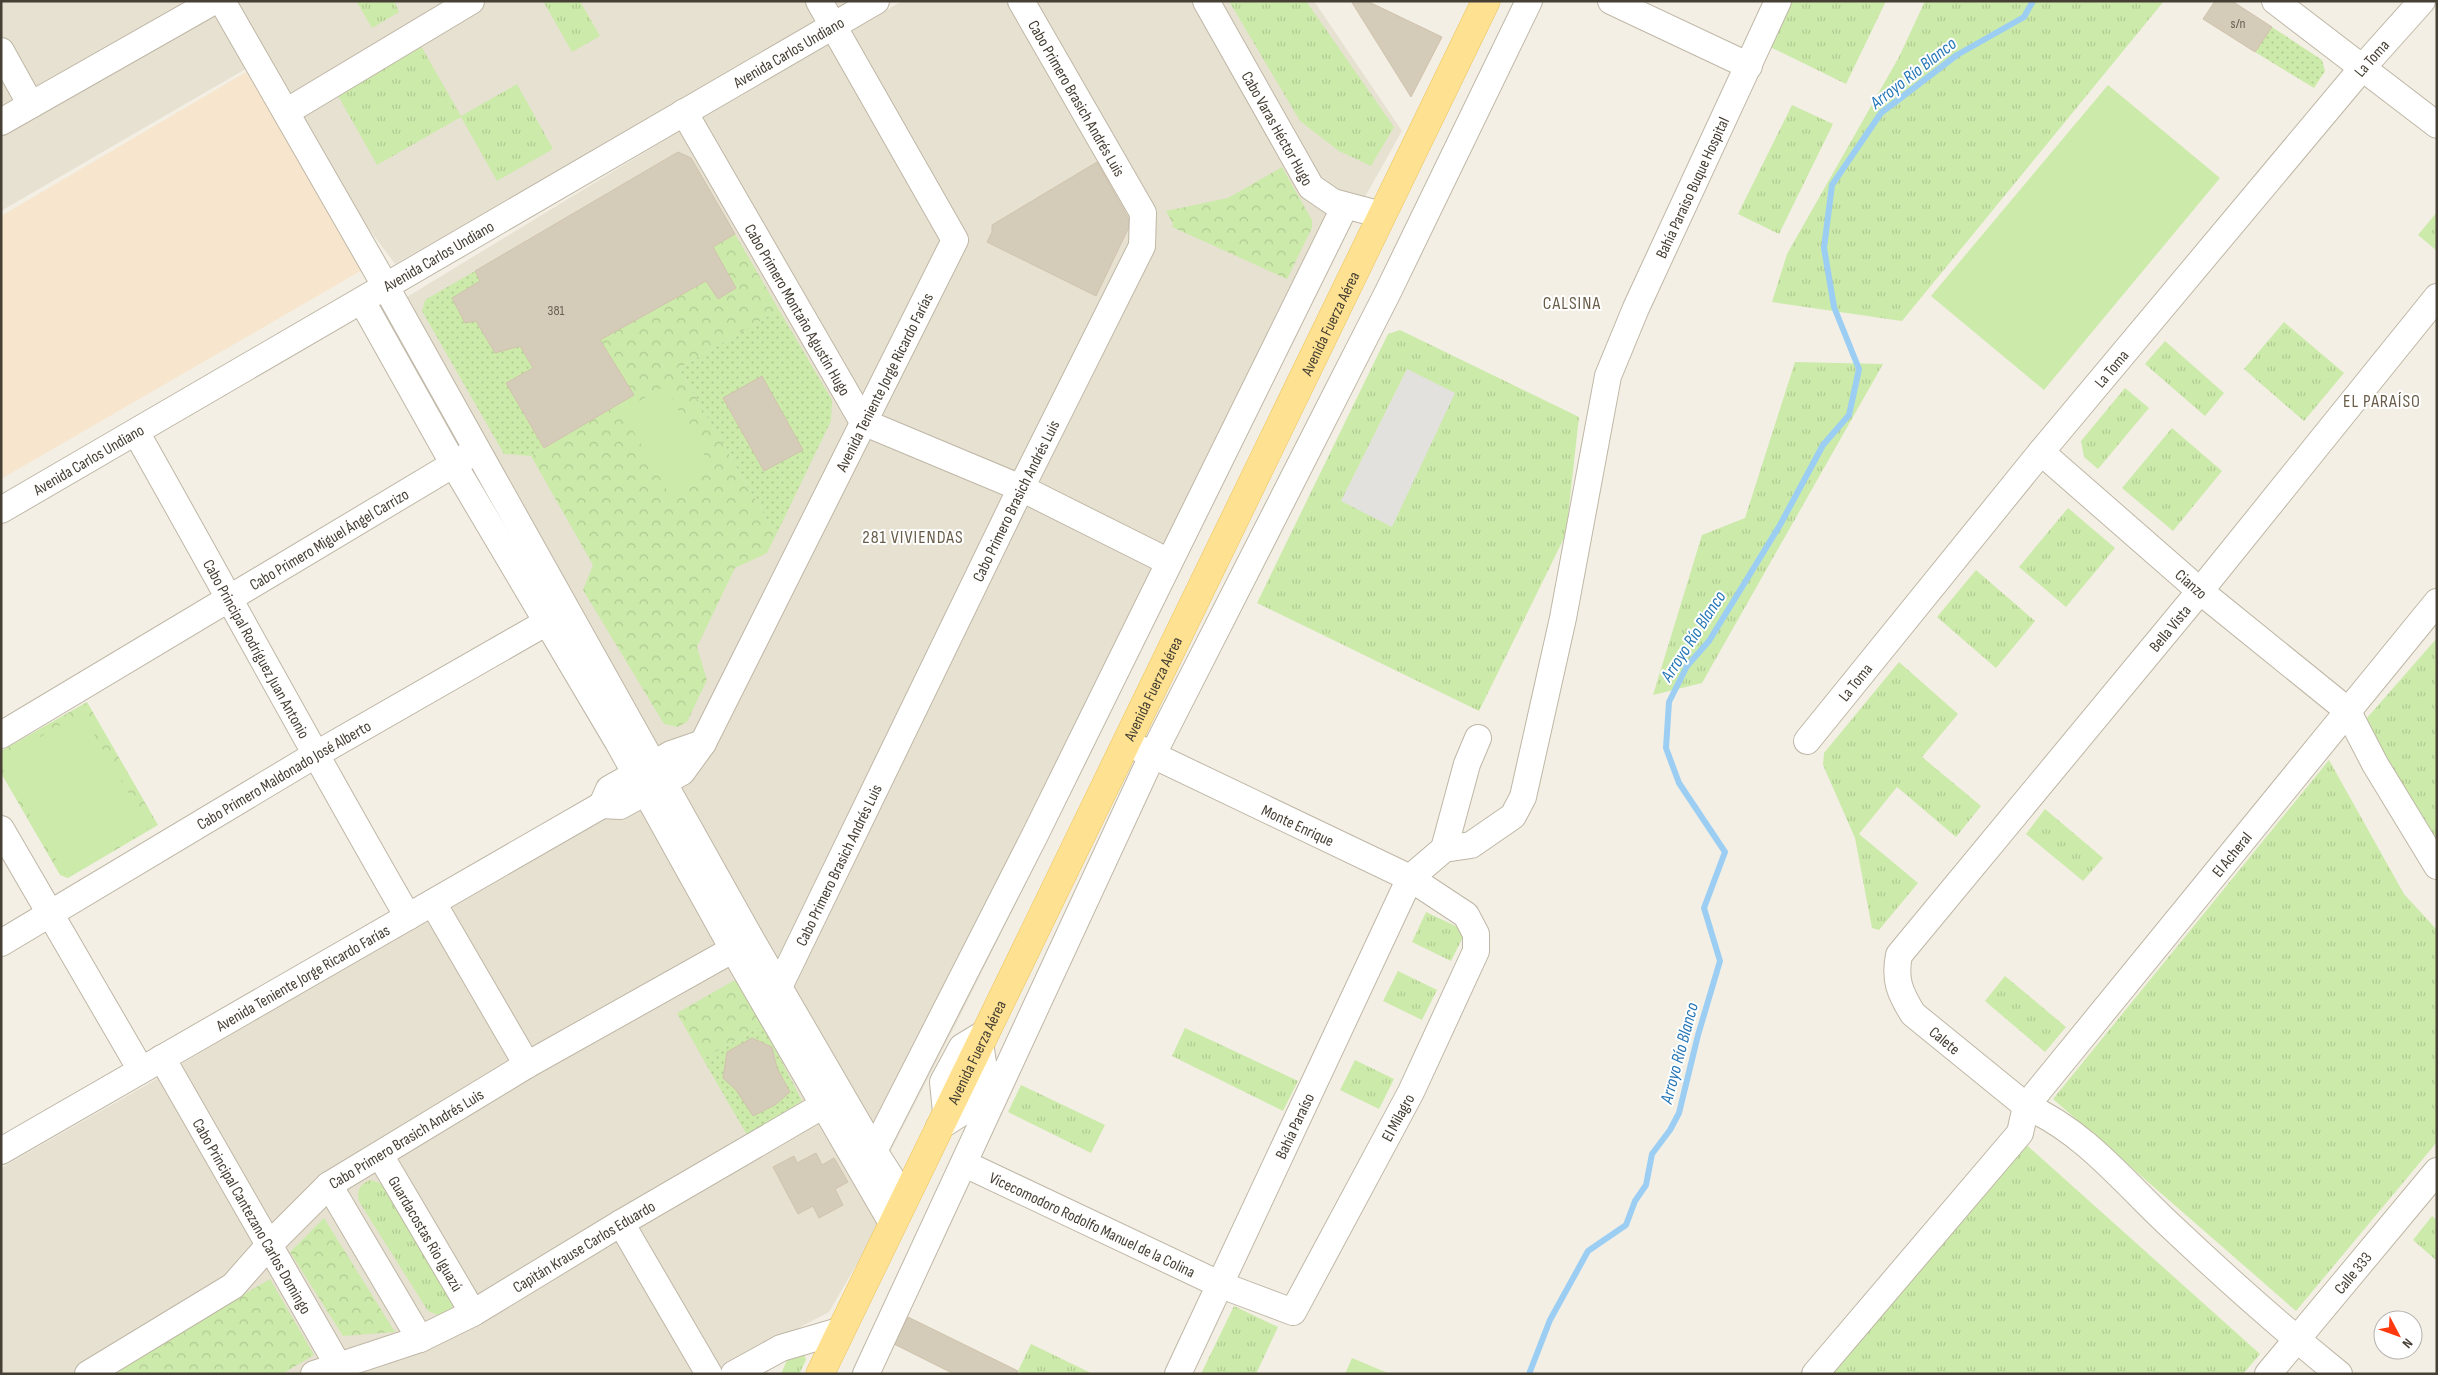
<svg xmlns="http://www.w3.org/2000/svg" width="2438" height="1375" font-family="'Sofia Sans Condensed',sans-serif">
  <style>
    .residential { fill: #e7e1d2 }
    .commercial { fill: #f7e6cd }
    .grass { fill: url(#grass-tufts) }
    .park { fill: url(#park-crowns) }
    .garden { fill: url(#garden-dots) }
    .pitch { fill: #cceaaa }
    .parking { fill: #e3e1dd }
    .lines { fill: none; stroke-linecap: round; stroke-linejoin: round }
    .stream { stroke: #9ccef4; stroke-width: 6 }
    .building { fill: #d5cbb9; stroke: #d0c3ac }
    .minor-casing { stroke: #bfb7a6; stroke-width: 28 }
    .major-casing { stroke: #eac25b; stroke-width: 29 }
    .minor { stroke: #fff; stroke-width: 26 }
    .major { stroke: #ffe291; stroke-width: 28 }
    .labels { text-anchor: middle; stroke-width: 4; stroke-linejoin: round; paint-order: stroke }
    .number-label { font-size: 14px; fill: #696255 }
    .street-label { font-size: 16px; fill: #453f34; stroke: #fff }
    .water-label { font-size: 18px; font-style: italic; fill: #2777b7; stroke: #fff }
    .neighbourhood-label { font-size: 18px; letter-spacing: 1px; fill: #695d4a; stroke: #fff }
  </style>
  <defs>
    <pattern id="grass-tufts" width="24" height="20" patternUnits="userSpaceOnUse" patternTransform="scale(1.25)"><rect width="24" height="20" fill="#cceaaa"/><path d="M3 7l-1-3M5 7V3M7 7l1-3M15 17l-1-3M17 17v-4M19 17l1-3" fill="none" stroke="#b1ca93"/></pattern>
    <pattern id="park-crowns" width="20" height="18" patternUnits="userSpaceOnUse" patternTransform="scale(1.25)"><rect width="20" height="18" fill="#cceaaa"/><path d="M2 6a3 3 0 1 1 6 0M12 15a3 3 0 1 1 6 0" fill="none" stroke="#b1ca93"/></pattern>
    <pattern id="garden-dots" width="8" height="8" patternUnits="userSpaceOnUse" patternTransform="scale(1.25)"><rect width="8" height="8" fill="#cceaaa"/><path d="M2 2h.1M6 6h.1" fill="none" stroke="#b1ca93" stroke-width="1.8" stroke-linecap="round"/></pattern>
  </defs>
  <rect width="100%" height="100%" fill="#f3efe4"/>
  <!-- residential -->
  <path class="residential" d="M 1,1 L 855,1 L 395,264 L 249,67 L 1,211 Z
    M 902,1 L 1314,1 L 1402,131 L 1366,195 L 959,1018 L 889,1154 L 402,300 L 673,135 Z
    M 634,807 L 645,810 L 880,1224 L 829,1312 L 710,1374 L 1,1374 L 1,1168 L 148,1084 L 366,953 L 562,842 L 624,809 Z"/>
  <!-- commercial -->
  <path class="commercial" d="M 246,72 L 364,269 L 1,479 L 1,216 Z"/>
  <!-- grass -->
  <path class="grass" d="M 356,1 L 394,1 L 399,12 L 372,28 Z
    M 543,1 L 580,1 L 600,36 L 572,52 Z
    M 1229,1 L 1306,1 L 1394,127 L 1371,166 L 1339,151 L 1300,121 Z
    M 1787,1 L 1886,1 L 1846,84 L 1766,45 Z
    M 1925,1 L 2164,1 L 1902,321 L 1772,302 L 1787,254 L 1899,57 Z
    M 421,46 L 461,116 L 517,84 L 553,149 L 497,181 L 461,117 L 377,165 L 337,94 Z
    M 1792,105 L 1833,124 L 1779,234 L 1738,214 Z
    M 2437,212 L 2437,251 L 2418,235 Z
    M 2284,322 L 2344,373 L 2304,421 L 2244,369 Z
    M 1400,330 L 1579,417 L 1566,534 L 1479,711 L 1257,603 L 1388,334 Z
    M 2165,341 L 2224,393 L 2205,416 L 2145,364 Z
    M 1795,362 L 1883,364 L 1702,683 L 1653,695 L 1702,535 L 1745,518 Z
    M 2125,388 L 2149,408 L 2098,469 L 2084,457 L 2081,441 Z
    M 2172,428 L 2222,471 L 2173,531 L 2122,488 Z
    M 2068,508 L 2115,548 L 2066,607 L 2019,567 Z
    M 1976,570 L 2035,621 L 1996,668 L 1937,617 Z
    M 2437,638 L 2437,854 L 2359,727 Z
    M 1899,662 L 1958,714 L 1922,757 L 1981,806 L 1956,837 L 1897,787 L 1859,834 L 1918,883 L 1879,930 L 1872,928 L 1855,838 L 1823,765 L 1824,753 Z
    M 2329,760 L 2404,894 L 2437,930 L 2437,1142 L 2296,1311 L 2053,1099 Z
    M 2045,809 L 2103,858 L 2083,881 L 2026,834 Z
    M 1426,912 L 1466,931 L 1451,961 L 1412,942 Z
    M 1398,971 L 1437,990 L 1422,1020 L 1383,1001 Z
    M 2005,976 L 2066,1027 L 2045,1052 L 1985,1001 Z
    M 1185,1028 L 1298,1081 L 1283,1111 L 1172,1056 Z
    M 1355,1060 L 1394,1079 L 1379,1109 L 1340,1090 Z
    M 1021,1085 L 1105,1125 L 1091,1153 L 1008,1112 Z
    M 2021,1140 L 2260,1354 L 2243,1374 L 1820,1374 Z
    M 371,1180 L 382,1184 L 454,1302 L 450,1312 L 440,1316 L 428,1311 L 360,1203 C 355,1192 360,1183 371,1180 Z
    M 2432,1216 L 2437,1220 L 2437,1261 L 2413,1240 Z
    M 1234,1306 L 1278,1327 L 1256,1374 L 1201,1374 Z
    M 1031,1344 L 1093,1374 L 1024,1374 L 1018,1371 Z
    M 804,1353 L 806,1360 L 799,1374 L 781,1374 L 787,1360 Z"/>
  <!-- park -->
  <path class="park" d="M 1282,167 L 1312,220 L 1312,228 L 1287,279 L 1172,227 L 1173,224 L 1166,211 L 1228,198 Z
    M 735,234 L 779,310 L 679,368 L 776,535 L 767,553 L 735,568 L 697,647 L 707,680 L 687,722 L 677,727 L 664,724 L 583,590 L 593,565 L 531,456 L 633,395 L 600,340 L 706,281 L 718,299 L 736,288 L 713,247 Z
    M 87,702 L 158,825 L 68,878 L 60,875 L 1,773 L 1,751 Z
    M 733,981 L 738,981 L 763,1025 L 703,1059 L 677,1013 Z
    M 324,1218 L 395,1332 L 343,1336 L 290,1252 Z
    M 270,1279 L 314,1355 L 282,1374 L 109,1374 Z"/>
  <!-- garden -->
  <path class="garden" d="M 2272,27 L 2322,60 L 2325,71 L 2314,88 L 2255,52 Z
    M 475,271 L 480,281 L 453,298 L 465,323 L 476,321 L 495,353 L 520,346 L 533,368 L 506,383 L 544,448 L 531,456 L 504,454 L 422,311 L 425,300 Z
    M 779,310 L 832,400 L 831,421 L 776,535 L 679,368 Z
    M 763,1025 L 802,1101 L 747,1135 L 703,1059 Z"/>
  <!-- pitch -->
  <path class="pitch" d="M 2108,85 L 2220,178 L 2044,390 L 1931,296 Z
    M 665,386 L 712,469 L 669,494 L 622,411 Z
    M 81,713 L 149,827 L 67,877 L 1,766 L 1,760 Z
    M 1352,1358 L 1390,1374 L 1345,1374 Z"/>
  <!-- parking -->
  <path class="parking" d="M 1407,369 L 1455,393 L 1392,527 L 1341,501 Z"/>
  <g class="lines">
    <!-- stream -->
    <path class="stream" d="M 1529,1374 L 1550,1320 L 1588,1251 L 1626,1225 L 1635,1201 L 1646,1185 L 1652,1154 L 1670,1130 L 1679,1113 L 1698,1035 L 1720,961 L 1704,908 L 1725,852 L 1679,783 L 1666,748 L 1669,702 L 1687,666 L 1709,641 L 1780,525 L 1823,445 L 1849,415 L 1859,369 L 1834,307 L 1824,248 L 1832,185 L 1881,113 L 1957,55 L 2024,17 L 2033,1"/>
  </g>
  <!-- building -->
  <path class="building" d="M 1351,1 L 1367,1 L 1442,37 L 1411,97 Z
    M 2215,1 L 2232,1 L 2272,27 L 2255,52 L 2203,19 Z
    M 678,152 L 691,158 L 735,234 L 713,247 L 736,288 L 718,299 L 706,281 L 600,340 L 634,395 L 544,448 L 506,383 L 533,368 L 520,346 L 495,353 L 476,321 L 465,323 L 452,298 L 480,281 L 475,271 Z
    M 1097,162 L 1129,219 L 1129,227 L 1096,296 L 987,242 L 992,232 L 992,225 Z
    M 762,376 L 803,450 L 764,471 L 723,398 Z
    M 752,1038 L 772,1047 L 777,1068 L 790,1092 L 775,1105 L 753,1116 L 736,1090 L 723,1078 L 727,1052 Z
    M 816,1153 L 822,1165 L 834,1158 L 848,1182 L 835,1189 L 843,1205 L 819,1218 L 813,1206 L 798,1214 L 773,1167 L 794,1156 L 797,1163 Z
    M 908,1317 L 1018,1371 L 1017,1374 L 954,1374 L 894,1344 Z"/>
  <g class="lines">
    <!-- minor casing -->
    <g class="minor-casing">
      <g id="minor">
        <path d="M 222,1 L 386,287 L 751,939 L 874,1151 L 904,1198"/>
        <path id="s1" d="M 1206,1 L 1311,187 L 1333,202 L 1382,215"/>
        <path d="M 1611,1 L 1749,66"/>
        <path d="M 2275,1 L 2437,125"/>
        <path d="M 1,51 L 31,105"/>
        <path d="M 286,112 L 471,1"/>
        <path id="s2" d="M 684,112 L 863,422 L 1021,488 L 1169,562"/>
        <path d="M 1,122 L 214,1"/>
        <path d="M 362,301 L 454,465 L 618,742 L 733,949 L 892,1223"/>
        <path id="s3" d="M 136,432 C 227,593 315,756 408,917"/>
        <path id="s4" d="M 2041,452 L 2200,591 L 2347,710 L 2375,764 L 2437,866"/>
        <path id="s5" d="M 1,510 L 876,1"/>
        <path id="s6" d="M 1,735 L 469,455"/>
        <path id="s7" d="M 1807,741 L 2041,452 L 2363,67 L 2422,1"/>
        <path d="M 602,805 L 609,789 L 671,754 L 703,743"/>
        <path d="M 1,829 L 141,1070"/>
        <path d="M 1444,849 L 1467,764 L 1478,738"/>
        <path d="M 433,903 L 527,1065"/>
        <path id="s8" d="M 1,943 L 315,755 L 561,614"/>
        <path id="s9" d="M 762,998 L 779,987 L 1021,488 L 1142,246 L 1143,213 L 1021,1"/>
        <path id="s10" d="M 162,1058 L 343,1374"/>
        <path d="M 946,1112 L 943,1082 L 962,1047 L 985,1033"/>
        <path d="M 939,1127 L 964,1111 L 984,1070 L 980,1042"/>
        <path id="s11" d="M 1,1151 L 602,805 L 620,806 L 682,772 L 703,743 L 955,240 L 819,1"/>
        <path d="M 874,1151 L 1035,835 L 1345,206"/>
        <path id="s12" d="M 380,1155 L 473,1313"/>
        <path id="s13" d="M 965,1164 L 1221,1285 L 1293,1312 L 1411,1092 L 1476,951 L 1476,934 L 1466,915 L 1410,878 L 1136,747"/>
        <path d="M 329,1185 L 420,1339"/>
        <path d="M 621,1223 L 709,1374"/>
        <path id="s14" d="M 88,1374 L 233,1286 L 270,1244 L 329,1185 L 527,1065 L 748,941"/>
        <path id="s15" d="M 314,1374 L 420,1339 L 473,1313 L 621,1223 L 839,1096"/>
        <path d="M 734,1374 L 781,1348 L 839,1331"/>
        <path d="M 866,1374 L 1152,756 L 1388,292 L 1529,1"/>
        <path id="s16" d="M 1178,1374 L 1410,878 L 1444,849 L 1471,845 L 1513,816 L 1523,797 L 1563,618 L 1608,376 L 1636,308 L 1778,1"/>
        <path id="s17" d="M 1815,1374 L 2020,1133 L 2026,1106 L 2437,602"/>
        <path id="s18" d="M 2268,1374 L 2437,1171"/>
        <path id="s19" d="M 2339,1374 C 2282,1328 2227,1279 2174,1229 C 2126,1185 2087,1133 2026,1106 L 1913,1014 C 1900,993 1894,980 1899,955 L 2200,591 L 2437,297"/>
      </g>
    </g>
    <!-- major casing -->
    <g class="major-casing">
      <g id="major">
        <path id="s20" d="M 820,1374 L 1486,1"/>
      </g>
    </g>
    <!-- minor -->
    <use href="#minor" class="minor"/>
    <!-- major -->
    <use href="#major" class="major"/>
  </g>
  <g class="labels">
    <!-- number labels -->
    <g class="number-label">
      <text x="2238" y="28">s/n</text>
      <text x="556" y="315">381</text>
    </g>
    <!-- street labels -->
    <g class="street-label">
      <text dy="6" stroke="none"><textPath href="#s5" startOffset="911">Avenida Carlos Undiano</textPath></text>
      <text dy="6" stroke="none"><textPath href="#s7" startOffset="886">La Toma</textPath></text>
      <text transform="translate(1077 98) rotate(60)" y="6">Cabo Primero Brasich Andrés Luis</text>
      <text dy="6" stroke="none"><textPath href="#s1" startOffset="146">Cabo Varas Héctor Hugo</textPath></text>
      <text dy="6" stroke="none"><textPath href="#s16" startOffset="1328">Bahía Paraiso Buque Hospital</textPath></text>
      <text dy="6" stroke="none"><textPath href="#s5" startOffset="506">Avenida Carlos Undiano</textPath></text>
      <text dy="6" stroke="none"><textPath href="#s2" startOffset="228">Cabo Primero Montaño Agustín Hugo</textPath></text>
      <text dy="6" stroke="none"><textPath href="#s20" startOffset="1168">Avenida Fuerza Aérea</textPath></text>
      <text dy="6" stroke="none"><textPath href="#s7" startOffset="481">La Toma</textPath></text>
      <text dy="6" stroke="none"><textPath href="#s11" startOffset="1222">Avenida Teniente Jorge Ricardo Farías</textPath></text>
      <text dy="6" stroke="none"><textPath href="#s5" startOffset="101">Avenida Carlos Undiano</textPath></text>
      <text dy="6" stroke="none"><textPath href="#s9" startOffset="561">Cabo Primero Brasich Andrés Luis</textPath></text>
      <text dy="6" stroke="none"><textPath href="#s6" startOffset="382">Cabo Primero Miguel Ángel Carrizo</textPath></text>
      <text dy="6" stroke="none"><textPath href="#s4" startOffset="200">Cianzo</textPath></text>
      <text dy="6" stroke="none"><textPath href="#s19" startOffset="1046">Bella Vista</textPath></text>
      <text dy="6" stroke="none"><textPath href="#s3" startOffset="248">Cabo Principal Rodríguez Juan Antonio</textPath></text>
      <text dy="6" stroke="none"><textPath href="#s7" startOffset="76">La Toma</textPath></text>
      <text dy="6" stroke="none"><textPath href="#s20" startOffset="762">Avenida Fuerza Aérea</textPath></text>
      <text dy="6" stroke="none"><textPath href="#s8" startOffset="329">Cabo Primero Maldonado José Alberto</textPath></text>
      <text transform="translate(1298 825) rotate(25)" y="6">Monte Enrique</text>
      <text dy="6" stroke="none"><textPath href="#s17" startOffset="669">El Acheral</textPath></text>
      <text dy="6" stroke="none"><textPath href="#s9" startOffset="156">Cabo Primero Brasich Andrés Luis</textPath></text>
      <text dy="6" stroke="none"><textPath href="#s11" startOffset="348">Avenida Teniente Jorge Ricardo Farías</textPath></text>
      <text transform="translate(1945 1040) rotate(39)" y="6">Calete</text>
      <text dy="6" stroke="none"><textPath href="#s20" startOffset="358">Avenida Fuerza Aérea</textPath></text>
      <text dy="6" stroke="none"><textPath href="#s13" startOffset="581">El Milagro</textPath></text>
      <text dy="6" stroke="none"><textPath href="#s16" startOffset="274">Bahía Paraíso</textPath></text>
      <text dy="6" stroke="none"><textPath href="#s14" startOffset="399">Cabo Primero Brasich Andrés Luis</textPath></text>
      <text dy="6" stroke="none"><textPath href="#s10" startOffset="182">Cabo Principal Cantezano Carlos Domingo</textPath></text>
      <text dy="6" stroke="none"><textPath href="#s13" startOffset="141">Vicecomodoro Rodolfo Manuel de la Colina</textPath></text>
      <text dy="6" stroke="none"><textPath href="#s12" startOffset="91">Guardacostas Rio Iguazú</textPath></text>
      <text dy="6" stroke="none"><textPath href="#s15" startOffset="300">Capitán Krause Carlos Eduardo</textPath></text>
      <text dy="6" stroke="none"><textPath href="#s18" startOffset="132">Calle 333</textPath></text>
    </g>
    <!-- water labels -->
    <g class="water-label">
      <text transform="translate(1913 73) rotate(-38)" y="6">Arroyo Río Blanco</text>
      <text transform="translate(1693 636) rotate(-57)" y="6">Arroyo Río Blanco</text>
      <text transform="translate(1679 1053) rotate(-75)" y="6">Arroyo Río Blanco</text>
    </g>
    <!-- neighbourhood labels -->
    <g class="neighbourhood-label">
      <text x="1572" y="309">CALSINA</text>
      <text x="2382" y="407">EL PARAÍSO</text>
      <text x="913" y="543">281 VIVIENDAS</text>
    </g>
  </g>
  <!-- border -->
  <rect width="2438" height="1375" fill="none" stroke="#453f34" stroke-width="5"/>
  <!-- north arrow -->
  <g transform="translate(2398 1335) rotate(131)"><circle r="24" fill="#ffffff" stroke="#b5b2ae"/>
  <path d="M0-4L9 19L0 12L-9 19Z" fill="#ff390f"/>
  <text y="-8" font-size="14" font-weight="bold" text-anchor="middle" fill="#453f34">N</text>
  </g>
</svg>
